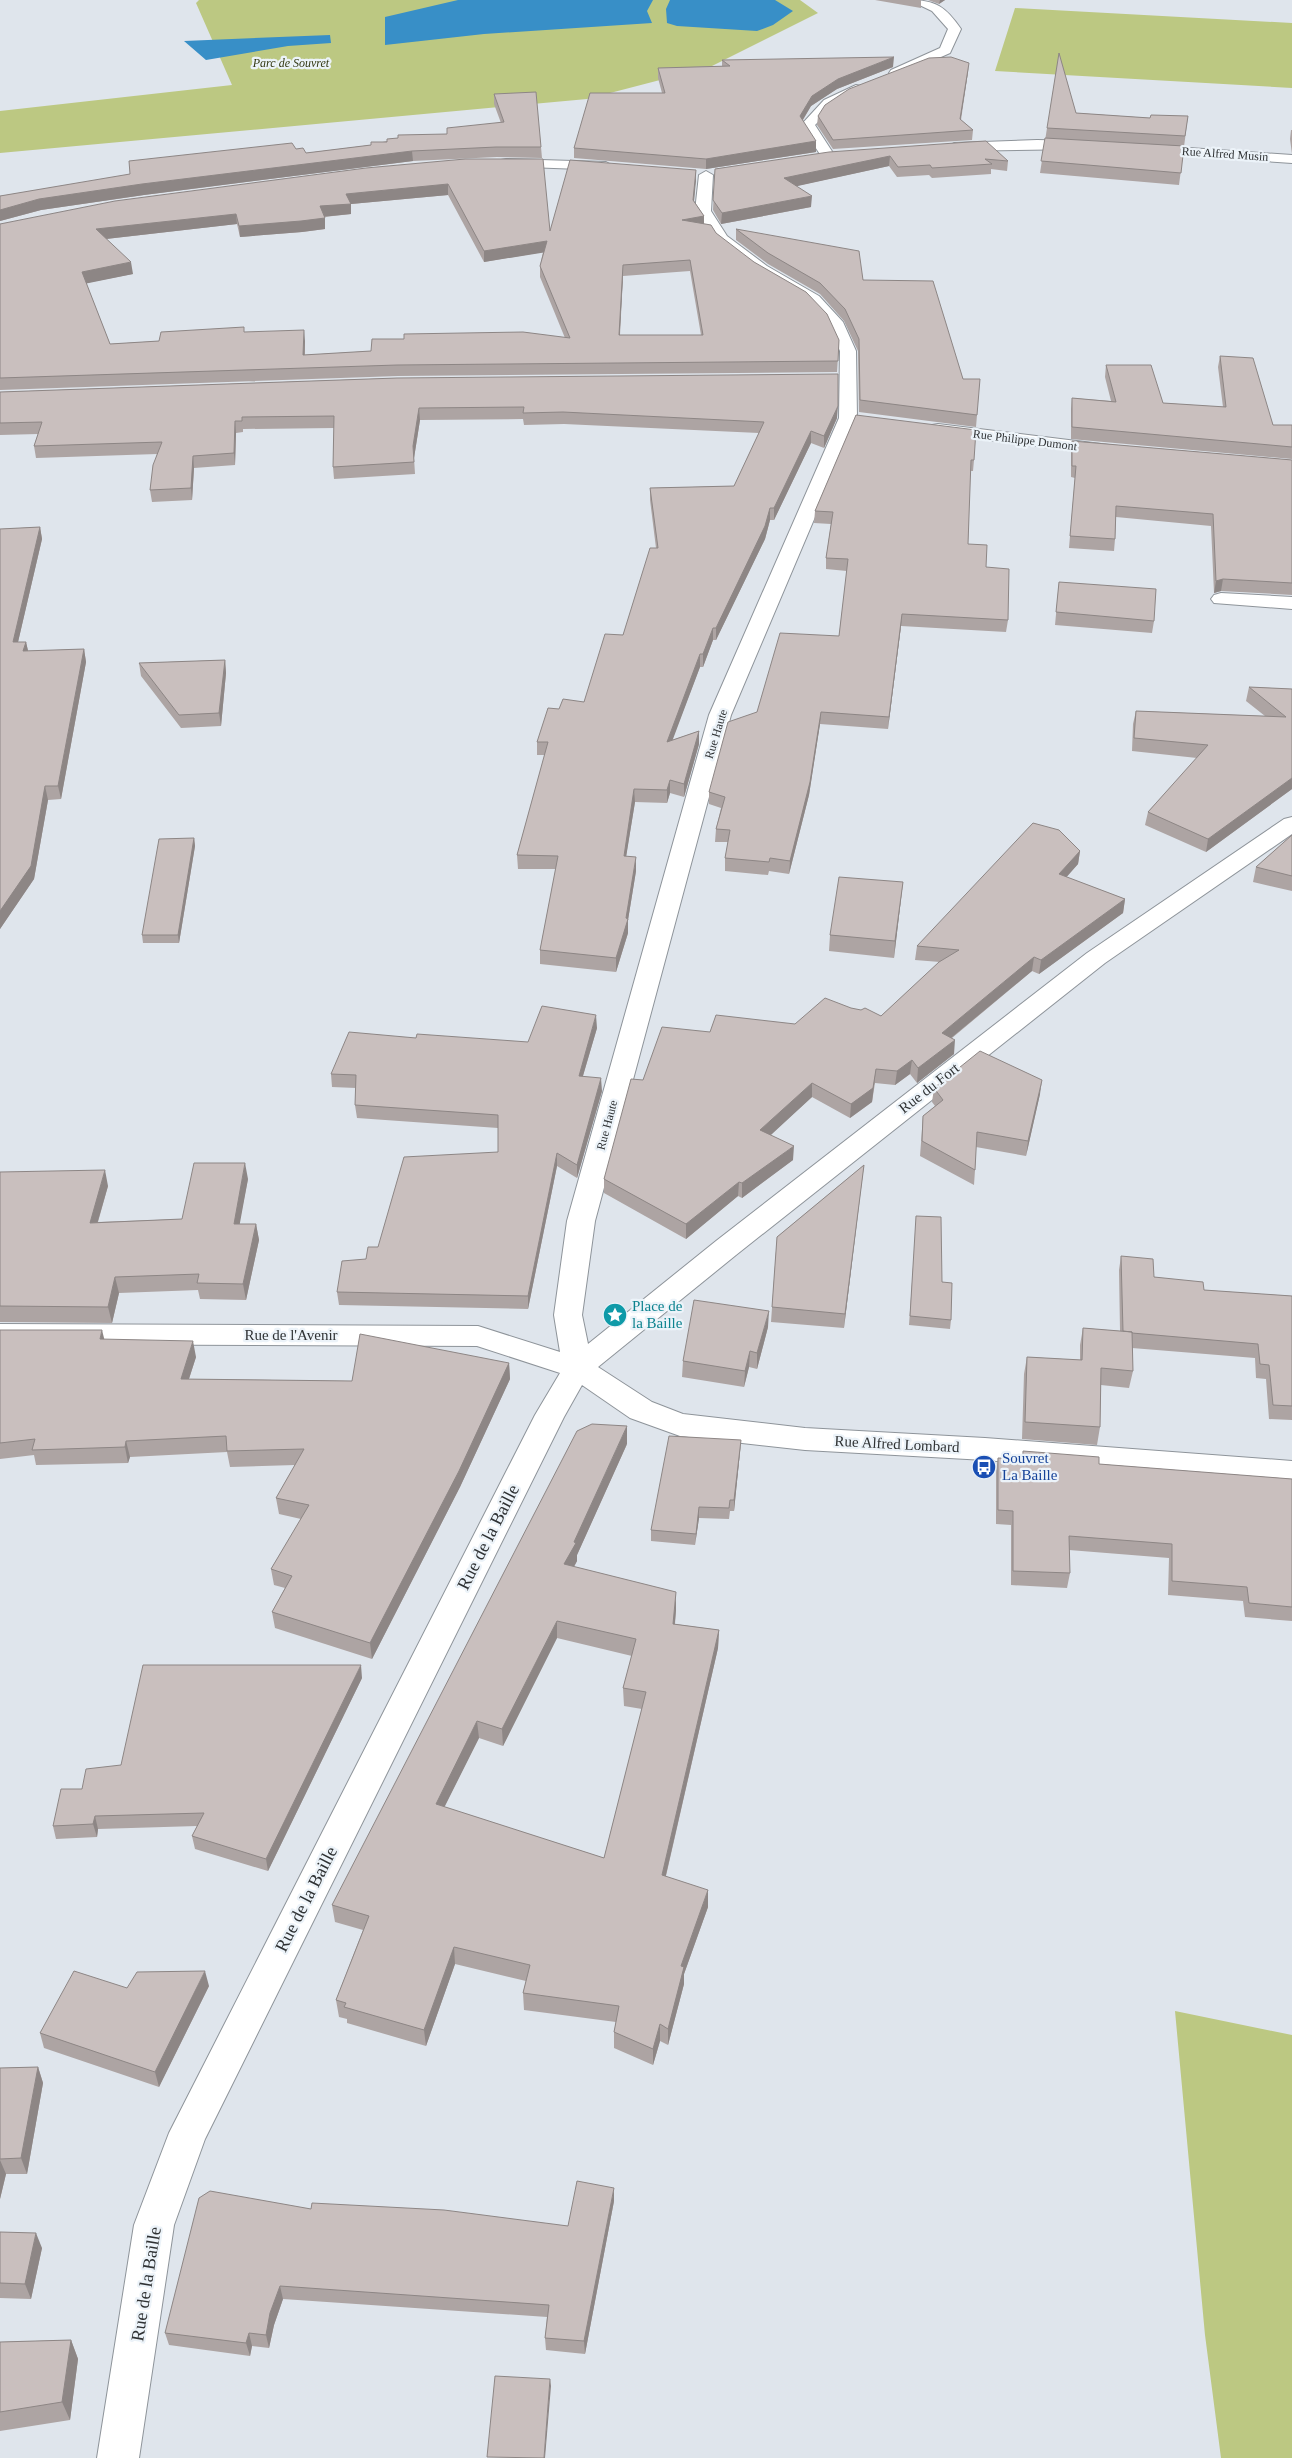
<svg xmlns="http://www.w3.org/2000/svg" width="1292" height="2458" font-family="'Times New Roman',serif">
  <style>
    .green { fill: #bcc882 }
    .water { fill: #388fc7 }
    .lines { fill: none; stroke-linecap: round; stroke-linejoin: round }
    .street-casing { stroke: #8e949a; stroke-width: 2 }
    .street { fill: #fff; fill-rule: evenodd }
    .wall { fill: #ada4a3; fill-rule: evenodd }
    .shaded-wall { fill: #8d8685 }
    .building { fill: #c9bfbe; stroke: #8d8685; fill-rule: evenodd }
    .labels { text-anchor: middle; stroke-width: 4.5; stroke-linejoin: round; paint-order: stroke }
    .far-park-label { font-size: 12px; font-style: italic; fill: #343913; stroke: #ecf3f9 }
    .far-street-label { font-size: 12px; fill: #2f3234; stroke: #ecf3f9 }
    .street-label { font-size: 15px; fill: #2f3234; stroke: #ecf3f9 }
    .culture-label { font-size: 15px; fill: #0d838f; stroke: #ecf3f9; text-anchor: start }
    .transit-label { font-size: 15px; fill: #164399; stroke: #ecf3f9; text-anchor: start }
    .near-street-label { font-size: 18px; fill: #2f3234; stroke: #ecf3f9 }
  </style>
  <rect width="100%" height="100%" fill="#dfe5ec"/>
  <!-- green -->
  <path class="green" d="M 199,0 L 800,0 L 818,13 L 710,67 L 587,99 L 0,153 L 0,111 L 232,85 L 196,3 Z
    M 1015,8 L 1292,23 L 1292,88 L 995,71 Z
    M 1175,2011 L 1292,2035 L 1292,2458 L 1221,2458 L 1205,2335 Z"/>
  <!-- water -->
  <path class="water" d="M 458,0 L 653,0 L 647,11 L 652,23 L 484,34 L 385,45 L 385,17 Z
    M 670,0 L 775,0 L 793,11 L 773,25 L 757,31 L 677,26 L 667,23 L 666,9 Z
    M 330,35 L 331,43 L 288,46 L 206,60 L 184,41 Z"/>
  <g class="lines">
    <!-- street casing -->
    <g class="street-casing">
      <path id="street" d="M 909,0 C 936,0 946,7 961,29 L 950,53 L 896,77 L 891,76 L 889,73 L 891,70 L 940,48 L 948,29 L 932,11 Z
        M 856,85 L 861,86 L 863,89 L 861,92 L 834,106 L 815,125 L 835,156 L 833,159 L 823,159 L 801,125 L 824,100 Z
        M 1037,140 L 1081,141 L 1088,145 L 1081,149 L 954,151 L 947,147 L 954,143 Z
        M 1146,145 L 1292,155 L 1292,163 L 1141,152 L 1139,149 L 1141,146 Z
        M 506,159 L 606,162 L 613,166 L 606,170 L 501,166 L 499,163 L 501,160 Z
        M 706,171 L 713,175 L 711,211 L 727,236 L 767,266 L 819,296 L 843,322 L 856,351 L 857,418 L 731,715 L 595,1221 L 582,1315 L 588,1344 L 716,1241 L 1087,953 L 1284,819 L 1292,817 L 1292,834 L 1105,963 L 736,1255 L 598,1367 L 652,1402 L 683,1414 L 805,1428 L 985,1438 L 1292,1461 L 1292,1485 L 985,1460 L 805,1450 L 680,1436 L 630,1418 L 582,1385 L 564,1417 L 205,2139 L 174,2225 L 139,2458 L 97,2458 L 134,2225 L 169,2133 L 535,1415 L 560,1373 L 477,1346 L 0,1344 L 0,1324 L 478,1326 L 560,1352 L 554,1315 L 567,1221 L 709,715 L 839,418 L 840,351 L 828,324 L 807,302 L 755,272 L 717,242 L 695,211 L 699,175 Z
        M 938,424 L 1109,445 L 1115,446 L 1118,450 L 1115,454 L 1109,455 L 932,433 L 929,429 L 932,425 Z
        M 1221,593 L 1292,597 L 1292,609 L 1214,603 L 1211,599 L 1214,595 Z"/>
    </g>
    <!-- street -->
    <use href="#street" class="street"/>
  </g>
  <!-- wall -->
  <path class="wall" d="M 875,0 L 921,0 L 921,8 Z
    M 928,0 L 945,0 L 939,4 Z
    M 722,60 L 893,67 L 837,89 L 811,106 L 803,120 L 816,152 L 706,169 L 574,158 L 574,148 L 662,93 L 658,78 L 658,68 L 722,66 Z
    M 968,72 L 961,120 L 973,130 L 972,140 L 833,149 L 817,125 L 818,116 Z
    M 494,94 L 541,147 L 542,158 L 497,157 L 413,161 L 144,195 L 41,210 L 0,221 L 0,196 L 296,149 L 306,153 L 371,145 L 398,138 L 447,134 L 501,123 L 494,104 Z
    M 1076,113 L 1150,118 L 1188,116 L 1179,185 L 1040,173 L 1047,128 Z
    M 1291,130 L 1292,130 L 1292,154 L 1290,139 Z
    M 969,142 L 1008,161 L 1007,171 L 991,169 L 991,174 L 932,178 L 929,175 L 897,177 L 889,166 L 796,186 L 811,207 L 721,224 L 713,210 L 715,169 Z
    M 465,159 L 550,231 L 696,170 L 694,201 L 704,216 L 704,224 L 716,233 L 839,340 L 837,372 L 398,376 L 0,390 L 0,224 ZM 448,195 L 484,262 L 543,252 L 540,266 L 540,277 L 565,338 L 371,351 L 305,355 L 305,341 L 245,332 L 159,341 L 110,344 L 86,283 L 133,274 L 106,239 L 237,224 L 240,237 L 302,232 L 325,229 L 324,217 L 351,214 L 351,204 ZM 690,271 L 701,335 L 620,335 L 623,276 Z
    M 736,229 L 863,280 L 963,379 L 977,415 L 976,427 L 859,412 L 858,351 L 844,321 L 820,294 L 768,264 L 736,240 Z
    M 1220,356 L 1273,425 L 1292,425 L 1292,459 L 1071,439 L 1071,409 L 1072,398 L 1111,401 L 1105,377 L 1106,365 L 1163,403 L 1223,407 L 1218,367 Z
    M 397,378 L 837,418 L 824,448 L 811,443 L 774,520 L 770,520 L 765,539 L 716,640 L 713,640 L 703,667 L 700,667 L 672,740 L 699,731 L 699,744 L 684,797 L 670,793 L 667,803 L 635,802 L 626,856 L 636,871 L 628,920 L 628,933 L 616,972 L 540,964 L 540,950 L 556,869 L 518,869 L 517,855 L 545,755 L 537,755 L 537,742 L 559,709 L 584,702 L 623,635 L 656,548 L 650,500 L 650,488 L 734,486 L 759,433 L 564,424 L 524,425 L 523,419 L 420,420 L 414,458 L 415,474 L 334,479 L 333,467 L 334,428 L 243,429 L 243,432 L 236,433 L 235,465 L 194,468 L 192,500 L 152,502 L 150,490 L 157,454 L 36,458 L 34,446 L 38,434 L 0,435 L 0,392 Z
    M 856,415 L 974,460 L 973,471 L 970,471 L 968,544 L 986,567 L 1008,620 L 1006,632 L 901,626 L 888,729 L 820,724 L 809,795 L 789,874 L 769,871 L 768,875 L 725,871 L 725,858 L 728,842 L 715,842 L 716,829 L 721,808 L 709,804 L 709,792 L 757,712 L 839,636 L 847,571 L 826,569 L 826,558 L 831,524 L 814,523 L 815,511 Z
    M 1072,441 L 1292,460 L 1292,595 L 1221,591 L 1214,593 L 1211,526 L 1116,517 L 1115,539 L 1114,551 L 1069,548 L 1075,478 L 1071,477 L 1071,453 Z
    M 40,527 L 42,539 L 18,642 L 26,642 L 28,651 L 84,649 L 86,662 L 61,799 L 48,800 L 34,879 L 0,929 L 0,529 Z
    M 1059,582 L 1154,621 L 1152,633 L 1055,625 Z
    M 225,660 L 226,673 L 221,726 L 181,728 L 141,676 L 139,663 Z
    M 1249,687 L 1292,689 L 1292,789 L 1206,852 L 1145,825 L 1148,812 L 1197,758 L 1132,751 L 1133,724 L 1136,711 L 1265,716 L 1246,701 Z
    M 1292,835 L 1292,891 L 1253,882 L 1256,867 Z
    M 194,838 L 195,846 L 179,943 L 143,943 L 142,935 Z
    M 1080,851 L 1078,864 L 1066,877 L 1125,899 L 1123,913 L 1039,974 L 1032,971 L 952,1038 L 954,1054 L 917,1083 L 910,1074 L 895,1085 L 875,1083 L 872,1102 L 850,1118 L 812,1097 L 770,1135 L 793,1160 L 742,1198 L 738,1196 L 686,1239 L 604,1193 L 604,1179 L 643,1080 L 710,1032 L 795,1024 L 851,1008 L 881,1016 L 940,962 L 915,960 L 917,946 Z
    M 903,882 L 894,958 L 829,951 L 830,935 Z
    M 597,1028 L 583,1076 L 602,1091 L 577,1178 L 557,1166 L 528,1309 L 339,1305 L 337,1292 L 366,1259 L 378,1247 L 498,1152 L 498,1128 L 357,1118 L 355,1105 L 356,1088 L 332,1087 L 331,1074 L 528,1042 Z
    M 934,1088 L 1040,1094 L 1026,1156 L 976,1147 L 975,1170 L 974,1185 L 920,1156 L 923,1116 L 935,1106 L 932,1102 Z
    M 864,1165 L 844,1328 L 771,1322 L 777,1237 Z
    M 0,1172 L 108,1186 L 98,1222 L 182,1219 L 248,1179 L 239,1224 L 256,1224 L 259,1240 L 246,1300 L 200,1299 L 198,1290 L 119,1293 L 112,1323 L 0,1322 Z
    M 916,1225 L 942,1282 L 951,1320 L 950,1329 L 909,1325 Z
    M 1121,1256 L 1154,1277 L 1204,1290 L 1292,1296 L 1292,1420 L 1269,1419 L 1266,1379 L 1256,1378 L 1255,1358 L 1132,1348 L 1133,1371 L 1129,1388 L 1101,1385 L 1100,1427 L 1097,1445 L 1022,1439 L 1024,1374 L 1027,1357 L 1080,1360 L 1080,1345 L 1083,1328 L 1120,1331 L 1119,1270 Z
    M 768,1327 L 757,1369 L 749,1367 L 744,1387 L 682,1377 L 683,1361 Z
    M 0,1330 L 104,1340 L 196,1357 L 189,1379 L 352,1381 L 509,1363 L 510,1379 L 460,1487 L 372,1659 L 275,1628 L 272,1612 L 285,1588 L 274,1585 L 271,1569 L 301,1519 L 279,1514 L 276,1498 L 295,1465 L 230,1467 L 227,1452 L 130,1457 L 128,1463 L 36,1465 L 34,1455 L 0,1459 Z
    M 741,1440 L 740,1452 L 734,1511 L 730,1511 L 729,1519 L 699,1518 L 695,1545 L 651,1541 L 651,1530 Z
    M 627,1444 L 577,1555 L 577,1561 L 574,1567 L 676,1610 L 675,1624 L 719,1630 L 718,1648 L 666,1876 L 708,1907 L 684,1974 L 684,1984 L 668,2045 L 660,2041 L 653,2065 L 614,2048 L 614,2032 L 616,2022 L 524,2010 L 523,1993 L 526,1981 L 455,1964 L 426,2046 L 347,2023 L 347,2019 L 339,2017 L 336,2000 L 363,1930 L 335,1922 L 332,1905 ZM 557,1638 L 632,1656 L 623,1688 L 624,1706 L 642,1709 L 604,1858 L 444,1807 L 479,1738 L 503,1746 Z
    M 1023,1451 L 1099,1464 L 1292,1479 L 1292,1621 L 1245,1617 L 1243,1601 L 1168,1595 L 1169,1558 L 1069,1550 L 1070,1573 L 1067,1588 L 1011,1585 L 1011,1525 L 996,1524 L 996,1472 L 998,1458 L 1022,1459 Z
    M 362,1678 L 268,1871 L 195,1849 L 192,1836 L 197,1826 L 98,1829 L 97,1837 L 56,1839 L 53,1826 L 82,1789 L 121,1765 Z
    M 209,1986 L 159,2087 L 44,2048 L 40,2033 L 127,1988 Z
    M 38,2067 L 43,2083 L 27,2174 L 6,2174 L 0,2199 L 0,2068 Z
    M 614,2201 L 585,2354 L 546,2350 L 545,2338 L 547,2317 L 283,2299 L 274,2325 L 269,2348 L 252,2346 L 250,2356 L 169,2345 L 165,2333 L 311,2209 L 568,2226 Z
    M 0,2232 L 42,2248 L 31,2299 L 0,2298 Z
    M 71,2340 L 78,2359 L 70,2420 L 0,2431 L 0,2342 Z"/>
  <!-- shaded-wall -->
  <path class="shaded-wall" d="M 940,0 L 945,0 L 939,4 Z
    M 894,57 L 893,67 L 837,89 L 811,106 L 799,126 L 800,116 L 812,96 L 838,79 Z
    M 969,63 L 968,72 L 959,129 L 960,119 Z
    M 816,141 L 816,152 L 706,169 L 706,159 Z
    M 412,151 L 413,161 L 144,195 L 41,210 L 0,221 L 0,210 L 39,199 L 142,184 Z
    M 890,156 L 889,166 L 784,189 L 784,178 Z
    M 696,170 L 696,181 L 693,211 L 693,200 Z
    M 448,184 L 448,195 L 351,204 L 351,214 L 321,217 L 320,206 L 346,194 Z
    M 812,196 L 811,207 L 721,224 L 722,213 Z
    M 236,214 L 237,224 L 97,240 L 96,229 Z
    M 704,216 L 704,227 L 682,220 Z
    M 325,218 L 325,229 L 302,232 L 240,237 L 239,226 Z
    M 547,241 L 547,252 L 484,262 L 484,251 Z
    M 131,262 L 133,274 L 84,284 L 82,272 Z
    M 623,265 L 623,276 L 619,347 L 619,335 Z
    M 304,330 L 305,341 L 304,367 L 303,355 Z
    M 838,406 L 837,418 L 824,448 L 824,436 Z
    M 419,408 L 420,420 L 414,458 L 413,446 Z
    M 235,421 L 236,433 L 235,465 L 234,453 Z
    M 811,431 L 811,443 L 774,520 L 774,508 Z
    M 193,456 L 194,468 L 192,500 L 191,488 Z
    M 770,508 L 770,520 L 765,539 L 716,640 L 716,628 Z
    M 40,527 L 42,539 L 15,655 L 13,642 Z
    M 1223,579 L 1221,591 L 1214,593 L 1216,581 Z
    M 902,614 L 901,626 L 888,729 L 889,717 Z
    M 713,628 L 713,640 L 703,667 L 703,654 Z
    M 26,642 L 29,655 L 23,651 Z
    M 84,649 L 86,662 L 61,799 L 58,786 Z
    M 700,654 L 700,667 L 667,755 L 667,742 Z
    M 225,660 L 226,673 L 221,726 L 219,713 Z
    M 821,712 L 820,724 L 809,795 L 789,874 L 790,861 Z
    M 699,731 L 699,744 L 684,797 L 684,784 Z
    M 1292,778 L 1292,789 L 1206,852 L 1208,839 Z
    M 670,780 L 670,793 L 667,803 L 667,790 Z
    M 45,786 L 48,800 L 34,879 L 0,929 L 0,911 Z
    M 634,789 L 635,802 L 624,870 L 624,856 Z
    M 194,838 L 195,846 L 179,943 L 178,935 Z
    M 1080,851 L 1078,864 L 1057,888 L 1059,874 Z
    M 636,857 L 636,871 L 628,920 L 628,933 L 616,972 L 616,958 L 626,918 Z
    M 903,882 L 901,899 L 894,958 L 895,941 Z
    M 1125,899 L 1123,913 L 1039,974 L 1041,960 Z
    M 1034,957 L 1032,971 L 940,1047 L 942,1033 Z
    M 596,1015 L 597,1028 L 579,1089 L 579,1076 Z
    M 955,1040 L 954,1054 L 917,1083 L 918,1068 Z
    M 912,1060 L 910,1074 L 895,1085 L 897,1071 Z
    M 876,1069 L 872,1102 L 850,1118 L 851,1104 Z
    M 601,1078 L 602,1091 L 577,1178 L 577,1165 Z
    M 1042,1080 L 1040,1094 L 1026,1156 L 1028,1141 Z
    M 812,1083 L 812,1097 L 760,1145 L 760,1130 Z
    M 794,1146 L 793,1160 L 742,1198 L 742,1183 Z
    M 557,1153 L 557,1166 L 528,1309 L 528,1296 Z
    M 245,1163 L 248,1179 L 237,1239 L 234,1224 Z
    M 864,1165 L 862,1180 L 844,1328 L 845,1314 Z
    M 105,1170 L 108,1186 L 93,1238 L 90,1223 Z
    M 739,1182 L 738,1196 L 686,1239 L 686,1224 Z
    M 256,1224 L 259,1240 L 246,1300 L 243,1284 Z
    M 115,1277 L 119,1293 L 112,1323 L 108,1307 Z
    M 769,1311 L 768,1327 L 757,1369 L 757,1353 Z
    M 102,1330 L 106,1346 L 100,1339 Z
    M 193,1341 L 196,1357 L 184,1394 L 181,1379 Z
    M 750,1351 L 749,1367 L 744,1387 L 745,1371 Z
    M 509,1363 L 510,1379 L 460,1487 L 372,1659 L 370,1643 Z
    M 627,1426 L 627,1444 L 577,1555 L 577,1561 L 565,1582 L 564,1564 Z
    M 741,1440 L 740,1452 L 734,1511 L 734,1500 Z
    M 126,1441 L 130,1457 L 128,1463 L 125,1447 Z
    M 699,1507 L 699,1518 L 695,1545 L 696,1534 Z
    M 676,1592 L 676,1610 L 673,1642 L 673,1624 Z
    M 557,1621 L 557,1638 L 503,1746 L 502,1729 Z
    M 719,1630 L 718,1648 L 662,1892 L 662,1875 Z
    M 361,1665 L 362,1678 L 268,1871 L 266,1859 Z
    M 477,1721 L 479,1738 L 437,1822 L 436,1804 Z
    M 95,1816 L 98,1829 L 97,1837 L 93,1824 Z
    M 708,1890 L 708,1907 L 684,1974 L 684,1984 L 668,2045 L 668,2029 L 681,1966 Z
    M 454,1947 L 455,1964 L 426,2046 L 424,2030 Z
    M 205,1971 L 209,1986 L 159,2087 L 155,2072 Z
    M 660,2024 L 660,2041 L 653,2065 L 653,2049 Z
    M 38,2067 L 43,2083 L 27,2174 L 21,2158 Z
    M 0,2160 L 6,2174 L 0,2199 Z
    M 614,2188 L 614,2201 L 585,2354 L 584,2341 Z
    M 36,2233 L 42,2248 L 31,2299 L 25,2284 Z
    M 280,2286 L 283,2299 L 274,2325 L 269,2348 L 266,2335 L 270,2313 Z
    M 249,2333 L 252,2346 L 250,2356 L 246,2343 Z
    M 71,2340 L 78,2359 L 70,2420 L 62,2402 Z
    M 550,2379 L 551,2386 L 545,2458 L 544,2458 Z"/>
  <!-- building -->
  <path class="building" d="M 1059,53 L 1076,113 L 1150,118 L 1151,115 L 1188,116 L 1185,136 L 1047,128 Z
    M 894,57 L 838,79 L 812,96 L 800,116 L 816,141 L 706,159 L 574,148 L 590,93 L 665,93 L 658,68 L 730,66 L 722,60 Z
    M 951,57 L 969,63 L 960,119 L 973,130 L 833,140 L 818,116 L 825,105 L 849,89 L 929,58 Z
    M 536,92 L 541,147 L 496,147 L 412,151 L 142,184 L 39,199 L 0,210 L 0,196 L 130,174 L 129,161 L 292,143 L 296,149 L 303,148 L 306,153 L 371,145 L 371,142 L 387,142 L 387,139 L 398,138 L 398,135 L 447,134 L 447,128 L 504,122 L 494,94 Z
    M 1045,138 L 1184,146 L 1181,173 L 1041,161 Z
    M 986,141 L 1008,161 L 985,159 L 992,164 L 932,168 L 930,165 L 898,167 L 890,156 L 784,178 L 812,196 L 722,213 L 713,200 L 715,169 L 829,152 L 969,142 Z
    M 465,159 L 543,159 L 550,231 L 570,160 L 696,170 L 693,200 L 704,216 L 682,220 L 711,225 L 716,233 L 754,262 L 806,292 L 827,314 L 839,340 L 838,361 L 397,365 L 0,378 L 0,224 L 115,201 L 366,168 ZM 448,184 L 484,251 L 547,241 L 540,266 L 570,338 L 523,332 L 404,334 L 404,339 L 372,339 L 371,351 L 303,355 L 304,330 L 244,332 L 244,327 L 161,332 L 159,341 L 110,344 L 82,272 L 131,262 L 96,229 L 236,214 L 239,226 L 301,221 L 325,218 L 320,206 L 351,204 L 346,194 ZM 690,260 L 703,335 L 619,335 L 623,265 Z
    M 736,229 L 859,251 L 863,280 L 933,281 L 963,379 L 980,379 L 977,415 L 860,400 L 859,339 L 845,309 L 820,283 L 768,253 Z
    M 1220,356 L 1253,358 L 1273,425 L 1292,425 L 1292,447 L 1072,427 L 1072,398 L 1116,402 L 1106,365 L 1151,365 L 1163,403 L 1226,407 Z
    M 838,374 L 838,406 L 824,436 L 811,431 L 774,508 L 770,508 L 765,526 L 716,628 L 713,628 L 703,654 L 700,654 L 667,742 L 699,731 L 684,784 L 670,780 L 667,790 L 634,789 L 624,856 L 636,857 L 626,918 L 628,919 L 616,958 L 540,950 L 558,856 L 517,855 L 548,742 L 537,742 L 548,708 L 559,709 L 563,699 L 584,702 L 605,634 L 623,635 L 650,548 L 658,548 L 650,488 L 734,486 L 764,422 L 563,412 L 523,413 L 524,407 L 419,408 L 413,446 L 414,462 L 333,467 L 334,416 L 242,417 L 242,421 L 235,421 L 234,453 L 193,456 L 191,488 L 150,490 L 153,465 L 162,442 L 34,446 L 42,422 L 0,423 L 0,392 L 397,378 Z
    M 856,415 L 976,430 L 974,460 L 971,460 L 968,544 L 987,545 L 986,567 L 1009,569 L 1008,620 L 902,614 L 889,717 L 821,712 L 810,782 L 790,861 L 770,858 L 769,862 L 725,858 L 730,830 L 716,829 L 725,797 L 709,792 L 728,722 L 757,712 L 780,633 L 839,636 L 848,559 L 826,558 L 833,512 L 815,511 Z
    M 1072,441 L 1292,460 L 1292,583 L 1223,579 L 1216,581 L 1213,514 L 1116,506 L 1115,539 L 1070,536 L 1076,466 L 1072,466 Z
    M 40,527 L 13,642 L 26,642 L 23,651 L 84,649 L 58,786 L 45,786 L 31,866 L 0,911 L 0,529 Z
    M 1059,582 L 1156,589 L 1154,621 L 1056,612 Z
    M 225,660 L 219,713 L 179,715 L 139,663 Z
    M 1249,687 L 1292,689 L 1292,778 L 1208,839 L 1148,812 L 1208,745 L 1134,738 L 1136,711 L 1286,717 Z
    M 1033,823 L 1059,830 L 1080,851 L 1059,874 L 1125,899 L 1041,960 L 1034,957 L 942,1033 L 955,1040 L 918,1068 L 912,1060 L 897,1071 L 876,1069 L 873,1088 L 851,1104 L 812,1083 L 760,1130 L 794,1146 L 742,1183 L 739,1182 L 686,1224 L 604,1179 L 631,1079 L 643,1080 L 662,1027 L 710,1032 L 716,1015 L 795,1024 L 825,998 L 851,1008 L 861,1010 L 865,1008 L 881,1016 L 939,962 L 959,950 L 917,946 Z
    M 1292,835 L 1292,876 L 1256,867 Z
    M 194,838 L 178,935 L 142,935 L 159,839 Z
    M 839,877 L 903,882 L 895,941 L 830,935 Z
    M 542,1006 L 596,1015 L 579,1076 L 601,1078 L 577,1165 L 557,1153 L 528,1296 L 337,1292 L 342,1261 L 366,1259 L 368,1247 L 378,1247 L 404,1157 L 498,1152 L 498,1115 L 355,1105 L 356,1075 L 331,1074 L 349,1032 L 416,1038 L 417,1034 L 528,1042 Z
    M 980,1051 L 1042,1080 L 1028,1141 L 977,1132 L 975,1170 L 922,1141 L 923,1116 L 943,1100 L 934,1088 Z
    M 194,1163 L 245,1163 L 234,1224 L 256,1224 L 243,1284 L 197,1283 L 199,1274 L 115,1277 L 108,1307 L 0,1306 L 0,1172 L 105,1170 L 90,1223 L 182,1219 Z
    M 864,1165 L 845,1314 L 772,1307 L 777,1237 Z
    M 916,1216 L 941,1217 L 942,1282 L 952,1283 L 951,1320 L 910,1316 Z
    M 1121,1256 L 1153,1259 L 1154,1277 L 1203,1282 L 1204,1290 L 1292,1296 L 1292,1406 L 1273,1405 L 1269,1365 L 1260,1364 L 1258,1344 L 1132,1333 L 1132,1332 L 1123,1331 Z
    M 694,1300 L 769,1311 L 757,1353 L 750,1351 L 745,1371 L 683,1361 Z
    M 1083,1328 L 1132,1332 L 1133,1371 L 1101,1368 L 1100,1427 L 1025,1422 L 1027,1357 L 1082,1360 Z
    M 0,1330 L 102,1330 L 100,1339 L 193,1341 L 181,1379 L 352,1381 L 360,1334 L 509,1363 L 459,1471 L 370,1643 L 272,1612 L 292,1576 L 271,1569 L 309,1505 L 276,1498 L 304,1449 L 227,1451 L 226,1436 L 126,1441 L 125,1447 L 32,1450 L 35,1439 L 0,1443 Z
    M 592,1424 L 627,1426 L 574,1542 L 576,1543 L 564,1564 L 676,1592 L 673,1624 L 719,1630 L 662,1875 L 708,1890 L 681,1966 L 684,1967 L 668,2029 L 660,2024 L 653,2049 L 614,2032 L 619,2006 L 523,1993 L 530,1965 L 454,1947 L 424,2030 L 344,2007 L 346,2003 L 336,2000 L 369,1916 L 332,1905 L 577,1431 ZM 557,1621 L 636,1639 L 623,1688 L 646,1692 L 604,1858 L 436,1804 L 477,1721 L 502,1729 Z
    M 669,1436 L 741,1440 L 734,1500 L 730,1500 L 729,1508 L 699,1507 L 696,1534 L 651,1530 Z
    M 1023,1451 L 1099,1457 L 1099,1464 L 1292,1479 L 1292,1607 L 1249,1603 L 1247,1587 L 1172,1581 L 1172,1544 L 1069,1536 L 1070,1573 L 1013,1571 L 1013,1511 L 998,1510 L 998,1458 L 1023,1459 Z
    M 143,1665 L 361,1665 L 266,1859 L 192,1836 L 204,1813 L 95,1816 L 93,1824 L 53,1826 L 61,1789 L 82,1789 L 86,1769 L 121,1765 Z
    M 74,1971 L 127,1988 L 137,1972 L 205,1971 L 155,2072 L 40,2033 Z
    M 38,2067 L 21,2158 L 0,2159 L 0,2068 Z
    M 577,2181 L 614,2188 L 584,2341 L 545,2338 L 549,2305 L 280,2286 L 270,2313 L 266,2335 L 249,2333 L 246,2343 L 165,2333 L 199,2198 L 210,2191 L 311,2209 L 312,2203 L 444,2210 L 568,2226 Z
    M 0,2232 L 36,2233 L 25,2284 L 0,2283 Z
    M 71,2340 L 62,2402 L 0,2412 L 0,2342 Z
    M 495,2376 L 550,2379 L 544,2458 L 487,2457 Z"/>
  <!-- icons -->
  <defs>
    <g id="sight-disc" transform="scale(1.25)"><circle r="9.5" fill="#0f9aa8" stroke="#ecf3f9"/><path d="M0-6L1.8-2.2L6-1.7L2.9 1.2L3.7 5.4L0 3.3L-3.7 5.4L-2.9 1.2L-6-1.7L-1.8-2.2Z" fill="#fff"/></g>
    <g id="bus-disc" transform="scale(1.25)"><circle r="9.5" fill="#1a4fb4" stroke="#ecf3f9"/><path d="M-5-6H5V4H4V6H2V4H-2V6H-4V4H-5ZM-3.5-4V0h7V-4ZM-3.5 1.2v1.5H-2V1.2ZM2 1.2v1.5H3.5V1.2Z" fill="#fff"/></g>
  </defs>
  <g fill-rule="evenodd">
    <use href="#sight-disc" x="615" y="1315"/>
    <use href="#bus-disc" x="984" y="1467"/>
  </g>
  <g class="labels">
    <!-- far-park labels -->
    <g class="far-park-label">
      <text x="291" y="67">Parc de Souvret</text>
    </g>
    <!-- far-street labels -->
    <g class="far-street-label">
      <text transform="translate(1225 154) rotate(4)" y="4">Rue Alfred Musin</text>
      <text transform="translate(1025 440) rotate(7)" y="4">Rue Philippe Dumont</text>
      <text transform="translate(716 734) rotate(-73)" y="4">Rue Haute</text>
      <text transform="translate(607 1125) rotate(-75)" y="4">Rue Haute</text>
    </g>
    <!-- street labels -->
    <g class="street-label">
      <text transform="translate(929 1088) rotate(-38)" y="5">Rue du Fort</text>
      <text x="291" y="1340">Rue de l'Avenir</text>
      <text transform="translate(897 1444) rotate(3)" y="5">Rue Alfred Lombard</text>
    </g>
    <!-- culture labels -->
    <g class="culture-label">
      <text x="632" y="1311">Place de<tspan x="632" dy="17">la Baille</tspan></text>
    </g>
    <!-- transit labels -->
    <g class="transit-label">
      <text x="1002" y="1463">Souvret<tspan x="1002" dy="17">La Baille</tspan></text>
    </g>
    <!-- near-street labels -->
    <g class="near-street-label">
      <text transform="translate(488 1537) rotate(-63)" y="6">Rue de la Baille</text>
      <text transform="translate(306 1899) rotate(-63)" y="6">Rue de la Baille</text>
      <text transform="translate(146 2284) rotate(-81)" y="6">Rue de la Baille</text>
    </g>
  </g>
</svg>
